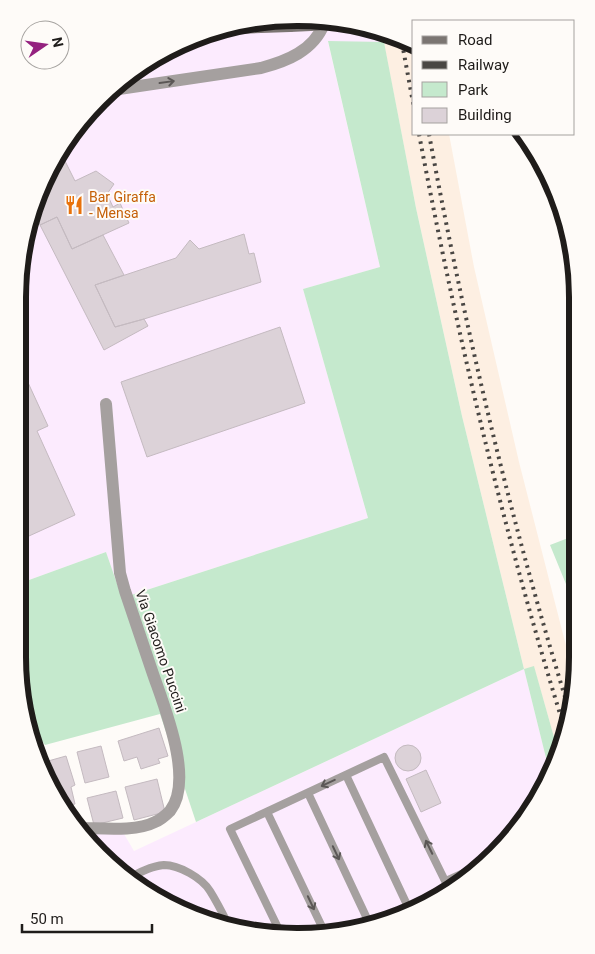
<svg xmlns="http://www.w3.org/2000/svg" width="595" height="954" font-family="Roboto,sans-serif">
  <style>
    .industrial { fill: #fcebfe }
    .built { fill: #fdefe2 }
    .green { fill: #c5e9cd }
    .building { fill: #dcd2d8; stroke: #c4bac0 }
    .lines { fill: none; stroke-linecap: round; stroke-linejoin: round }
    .service { stroke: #a5a09f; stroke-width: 8 }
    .minor { stroke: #a5a09f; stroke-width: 12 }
    .secondary { stroke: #7b7572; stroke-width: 12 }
    .rail { stroke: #494643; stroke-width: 4; stroke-dasharray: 2.5 5; stroke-linecap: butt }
    .secondary-bridge { stroke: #7b7572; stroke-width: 12 }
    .oneway { stroke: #5b5756 }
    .labels { text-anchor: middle; stroke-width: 4; stroke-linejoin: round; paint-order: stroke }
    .food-label { font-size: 14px; fill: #c56008; stroke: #fefbf8; text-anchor: start }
    .street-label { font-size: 14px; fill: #1f1c1a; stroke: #fefbf8 }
    .rim { fill: none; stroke: #1f1c1a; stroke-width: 6 }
  </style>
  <rect width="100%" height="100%" fill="#fefbf8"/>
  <!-- industrial -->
  <path class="industrial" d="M 261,20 L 370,27 L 382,33 L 384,42 L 328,42 L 380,267 L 303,289 L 368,518 L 122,598 L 106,552 L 18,584 L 20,261 L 39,190 L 76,127 L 158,55 Z
    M 524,669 L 550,774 L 519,827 L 453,889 L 370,927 L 279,936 L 207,922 L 127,878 L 85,834 L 124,834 L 134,851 Z"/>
  <!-- built -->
  <path class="built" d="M 382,33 L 414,49 L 414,134 L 449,134 L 474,267 L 519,462 L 564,638 L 575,674 L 575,693 L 559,755 L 534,667 L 524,669 L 462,416 L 416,208 Z"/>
  <!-- green -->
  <path class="green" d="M 328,41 L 384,42 L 416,208 L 462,416 L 524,669 L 534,666 L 559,755 L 556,763 L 550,774 L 524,669 L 196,822 L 160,714 L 45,745 L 28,722 L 18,656 L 18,584 L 106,552 L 122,598 L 368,518 L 303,289 L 380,267 Z
    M 576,535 L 576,586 L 568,589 L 550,545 Z"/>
  <!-- building -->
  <path class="building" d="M 64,159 L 75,181 L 96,171 L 114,184 L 107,194 L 113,207 L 120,203 L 129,223 L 72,249 L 57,217 L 40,225 L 34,210 L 39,190 L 55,163 Z
    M 57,217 L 72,249 L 103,235 L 124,275 L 95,285 L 115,327 L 144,319 L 148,326 L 104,350 L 40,225 Z
    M 244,234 L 249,254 L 254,253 L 261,282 L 144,319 L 115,327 L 95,285 L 176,258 L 190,240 L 199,249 Z
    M 280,327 L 305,403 L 147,457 L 121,382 Z
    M 19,363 L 48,426 L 37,431 L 75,515 L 18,541 Z
    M 159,728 L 168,756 L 158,759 L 160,763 L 141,769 L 137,757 L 124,761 L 118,741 Z
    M395 758a13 13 0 1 1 26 0a13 13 0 1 1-26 0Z
    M 101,746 L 109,777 L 85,783 L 77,752 Z
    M 66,756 L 75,785 L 71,787 L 75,804 L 62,807 L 41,763 Z
    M 426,770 L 441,803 L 421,812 L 406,779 Z
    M 157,779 L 165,812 L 134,820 L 125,787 Z
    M 116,791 L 123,818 L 94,825 L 87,798 Z"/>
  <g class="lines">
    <!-- service -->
    <path class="service" d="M 346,775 L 409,909
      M 308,793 L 371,927
      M 267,812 L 324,931
      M 127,879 C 138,873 151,866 164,865 C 179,865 202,878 210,891 C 217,902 223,914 229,926
      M 446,881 L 475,868
      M 282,936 L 230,829 L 384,757 L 450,891"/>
    <!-- minor -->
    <path class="minor" d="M 119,89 L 261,68 C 287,61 313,51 324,24
      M 79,828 C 101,828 136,832 155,822 C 160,820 166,815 170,811 C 195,779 163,704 152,671 C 143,644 134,617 125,591 L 120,573 L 106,404"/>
    <!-- secondary -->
    <path class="secondary" d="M 237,28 L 290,26"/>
    <!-- rail -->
    <path class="rail" d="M 402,43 L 414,108
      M 414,49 L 414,50
      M 419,134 C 457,335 504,534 565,730
      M 429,134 C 465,329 511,523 570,713"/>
    <!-- secondary-bridge -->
    <path class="secondary-bridge" d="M 290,26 L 331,24"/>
  </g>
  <!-- one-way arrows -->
  <defs><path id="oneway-shaft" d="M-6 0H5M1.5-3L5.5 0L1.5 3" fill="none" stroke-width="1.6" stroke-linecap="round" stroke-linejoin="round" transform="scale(1.25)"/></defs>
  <g class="oneway">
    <use href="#oneway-shaft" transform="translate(167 82) rotate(-8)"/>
    <use href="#oneway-shaft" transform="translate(328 783) rotate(155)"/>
    <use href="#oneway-shaft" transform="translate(429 847) rotate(-116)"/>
    <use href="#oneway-shaft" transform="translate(336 853) rotate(65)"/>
    <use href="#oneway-shaft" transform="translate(311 903) rotate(65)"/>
  </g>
  <!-- icons -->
  <defs>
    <g id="restaurant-bare" transform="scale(1.5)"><path d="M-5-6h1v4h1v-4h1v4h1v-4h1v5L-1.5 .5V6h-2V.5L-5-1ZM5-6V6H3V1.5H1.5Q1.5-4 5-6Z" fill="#e8710a" stroke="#fefbf8" stroke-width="2.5" paint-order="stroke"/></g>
  </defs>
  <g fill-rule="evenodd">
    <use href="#restaurant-bare" x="74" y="205"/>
  </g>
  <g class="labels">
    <!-- food labels -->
    <g class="food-label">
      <text x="89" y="202">Bar Giraffa<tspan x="89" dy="16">- Mensa</tspan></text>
    </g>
    <!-- street labels -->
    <g class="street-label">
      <text transform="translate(161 651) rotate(71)" y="5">Via Giacomo Puccini</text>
    </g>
  </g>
  <!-- crop -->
  <path d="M0 0H595V954H0ZM297 26H298A271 271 0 0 1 569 297V657A271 271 0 0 1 298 928H297A271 271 0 0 1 26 657V297A271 271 0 0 1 297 26Z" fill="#fefbf8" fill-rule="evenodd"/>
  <path class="rim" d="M297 26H298A271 271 0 0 1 569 297V657A271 271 0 0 1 298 928H297A271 271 0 0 1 26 657V297A271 271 0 0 1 297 26Z"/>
  <!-- legend -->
  <rect x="412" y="20" width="162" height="115" fill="#fefbf8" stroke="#a5a29f"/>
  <rect x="422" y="36" width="25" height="8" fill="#7b7572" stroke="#a5a29f"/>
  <text x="458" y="45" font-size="15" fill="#1f1c1a">Road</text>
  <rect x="422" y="61" width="25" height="8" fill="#494643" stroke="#a5a29f"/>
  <text x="458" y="70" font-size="15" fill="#1f1c1a">Railway</text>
  <rect x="422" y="82" width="25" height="15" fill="#c5e9cd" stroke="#a5a29f"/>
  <text x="458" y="95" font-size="15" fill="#1f1c1a">Park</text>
  <rect x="422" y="108" width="25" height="15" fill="#dcd2d8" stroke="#a5a29f"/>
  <text x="458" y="120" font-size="15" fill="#1f1c1a">Building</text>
  <!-- north arrow -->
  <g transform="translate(45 45) rotate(77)"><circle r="24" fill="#fefbf8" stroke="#a5a29f"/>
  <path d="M0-4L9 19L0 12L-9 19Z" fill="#94217f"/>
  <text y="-8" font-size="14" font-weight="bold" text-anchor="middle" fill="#1f1c1a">N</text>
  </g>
  <!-- scale -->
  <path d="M22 924v8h130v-8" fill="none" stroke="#1f1c1a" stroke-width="2.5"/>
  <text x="30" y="924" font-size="15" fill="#1f1c1a" stroke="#fefbf8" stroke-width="4" paint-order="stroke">50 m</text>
</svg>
